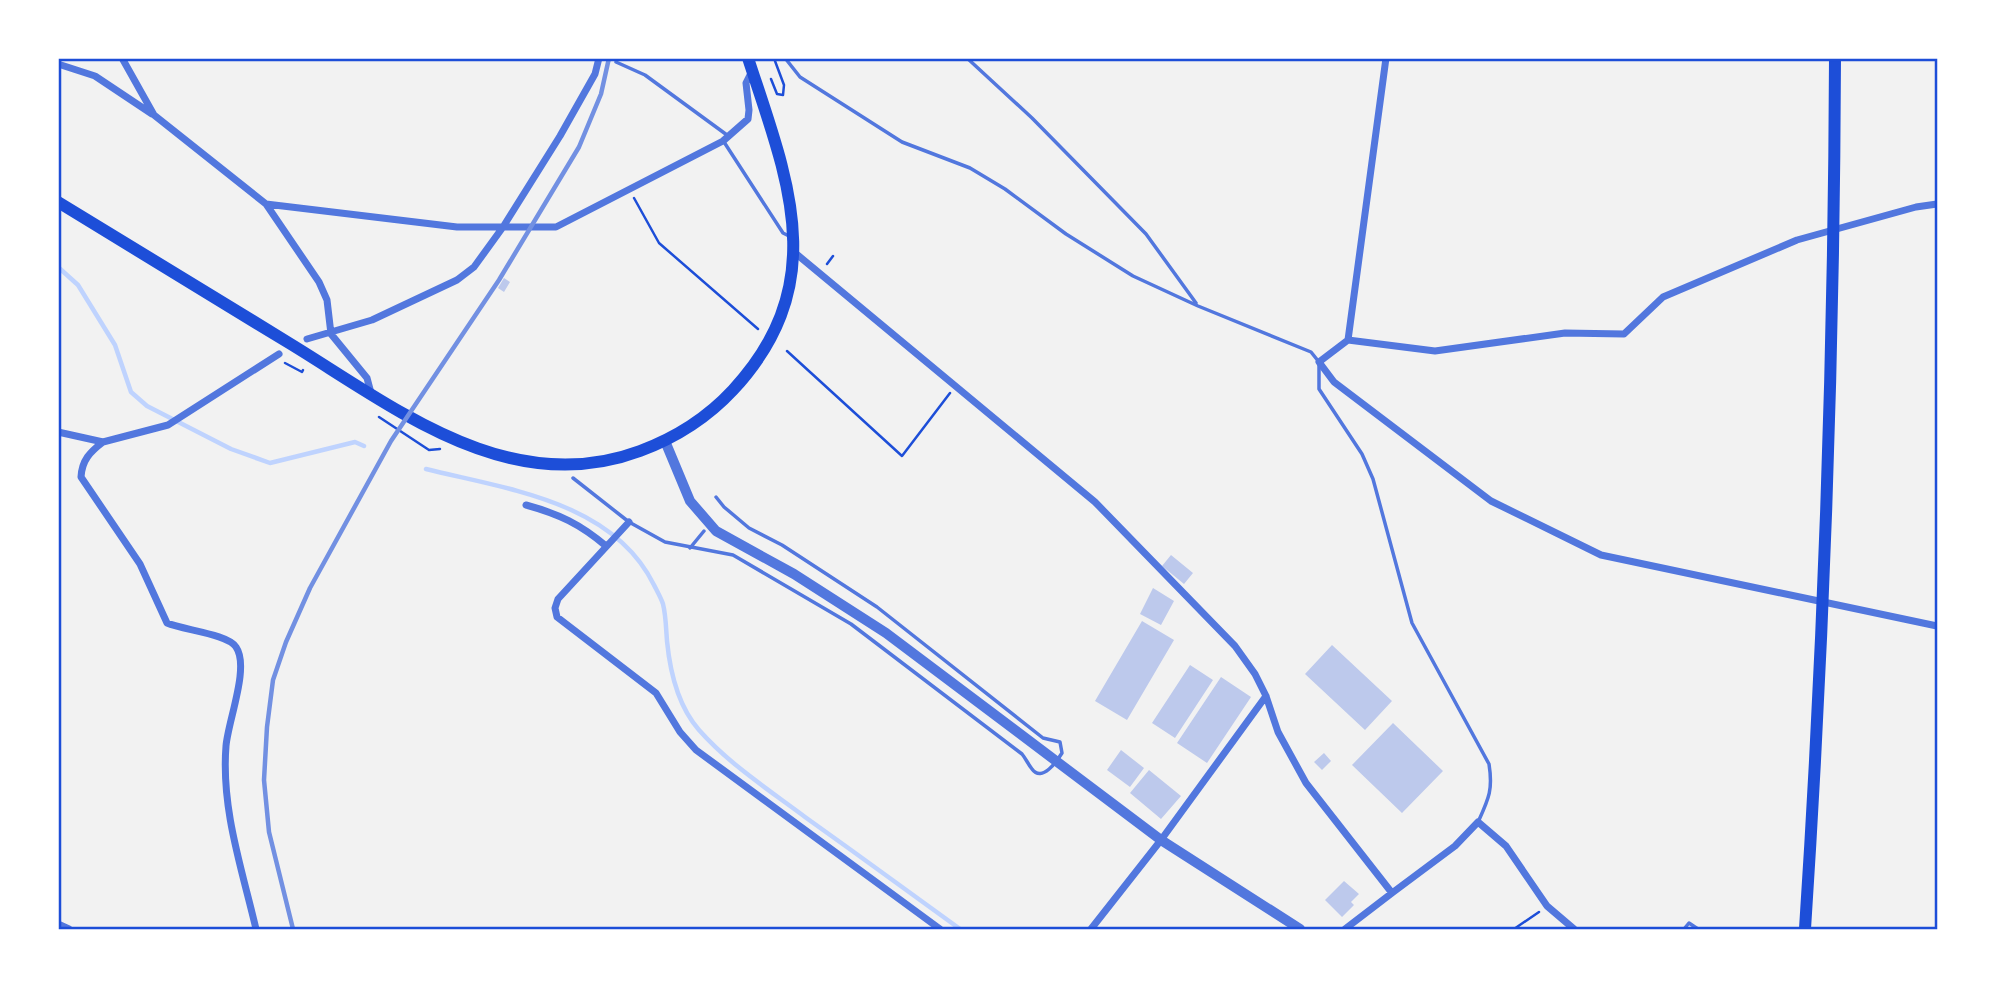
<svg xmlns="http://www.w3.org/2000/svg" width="1995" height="987" font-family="'DM Sans',sans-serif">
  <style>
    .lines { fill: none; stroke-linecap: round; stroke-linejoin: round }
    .stream { stroke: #bfd3fe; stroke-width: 4.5 }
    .building { fill: #bdc9ec }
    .path { stroke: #1d4ed8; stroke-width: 2.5 }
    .service { stroke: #5277de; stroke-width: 3.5 }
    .minor { stroke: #5277de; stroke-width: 7 }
    .tertiary { stroke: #5277de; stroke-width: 10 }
    .trunk { stroke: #1d4ed8; stroke-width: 12 }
    .rail { stroke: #7290e2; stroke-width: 4.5 }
    .neatline { fill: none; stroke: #1d4ed8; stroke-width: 2.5 }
  </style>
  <rect width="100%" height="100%" fill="#f2f2f2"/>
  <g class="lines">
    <!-- stream -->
    <path class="stream" d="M 58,267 L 78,285 L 115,345 L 131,392 L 147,406 L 231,449 L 270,463 L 355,442 L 364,446
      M 426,469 C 506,489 613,501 654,585 C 657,591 661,598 663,604 C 666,616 666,629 667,641 C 670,672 678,706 699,730 C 729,764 769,790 805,817 C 857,854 909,892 960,929"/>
  </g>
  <!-- building -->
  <path class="building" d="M 504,278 L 510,282 L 504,292 L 498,288 Z
    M 1171,555 L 1193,573 L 1184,584 L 1162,566 Z
    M 1153,588 L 1174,601 L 1161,625 L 1140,614 Z
    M 1142,621 L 1174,640 L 1127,720 L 1095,701 Z
    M 1332,645 L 1392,701 L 1365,730 L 1305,674 Z
    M 1190,665 L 1213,680 L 1175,738 L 1152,723 Z
    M 1221,677 L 1251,697 L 1207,763 L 1177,743 Z
    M 1393,723 L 1443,771 L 1402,813 L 1352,765 Z
    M 1121,750 L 1144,768 L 1130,787 L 1107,770 Z
    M 1324,753 L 1331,761 L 1322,770 L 1314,762 Z
    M 1149,770 L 1181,796 L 1161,819 L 1130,793 Z
    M 1344,881 L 1359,894 L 1351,902 L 1354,905 L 1342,917 L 1325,900 Z"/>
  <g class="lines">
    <!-- path -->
    <path class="path" d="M 771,79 L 777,94 L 783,95 L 784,85 L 775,61
      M 634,198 L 659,243 L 758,329
      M 827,264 L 833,256
      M 787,351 L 902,456 L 950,393
      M 285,363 L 302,372 L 303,370
      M 379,417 L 429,450 L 440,449
      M 1514,929 L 1539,912"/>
    <!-- service -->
    <path class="service" d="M 785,58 L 800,77 L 902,142 L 970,168 L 1005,189 L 1066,234 L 1133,276 L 1198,306 L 1311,352 L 1319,362 L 1319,389 L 1362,454 L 1373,479 L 1412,623 L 1489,764 C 1493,789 1489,798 1479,820
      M 967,58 L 1032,118 L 1146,234 L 1196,303
      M 616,62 L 645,75 L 727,135
      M 724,142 L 783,233 L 789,236
      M 573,478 L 629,522 L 665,542 L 733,555 L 851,624 L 1022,754 C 1026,759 1028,764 1032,769 C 1042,783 1057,761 1062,753 L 1060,742 L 1043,738 L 877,607 L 782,545 L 749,528 L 724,507 L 716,497
      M 690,548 L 704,531
      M 1684,929 L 1689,923 L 1698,929"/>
    <!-- minor -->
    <path class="minor" d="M 122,58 L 154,115 L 266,204 L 457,227 L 556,227 L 723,141 L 748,119 L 749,110 L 746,83 L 752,71
      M 1386,58 L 1348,340 L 1319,362 L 1334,382 L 1491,501 L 1601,555 L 1937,626
      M 58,64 L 95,76 L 152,114
      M 266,204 L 319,282 L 327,300 L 331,334 L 367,378 L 371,393
      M 794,252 L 1095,502 L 1235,646 L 1255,674 L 1266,696 L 1278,732 L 1306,783 L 1392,893 L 1455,846 L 1478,822 L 1506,846 L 1547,906 L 1574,929
      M 307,339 L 372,320 L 457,280 L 474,267 L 503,227 L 560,136 L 595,74 L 599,58
      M 1348,340 L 1435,351 L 1565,333 L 1624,334 L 1663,297 L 1797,240 L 1916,207 L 1937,204
      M 58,432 L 103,442 L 168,425 L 279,354
      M 103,442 C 90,452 82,460 81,477 L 140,564 L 167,623 C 183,630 228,634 236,647 C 250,667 228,721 226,746 C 221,809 242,869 256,929
      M 526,505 C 559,514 580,524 606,546
      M 629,522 L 558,599 L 555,608 L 557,617 L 656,693 L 680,732 L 696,750 L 940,929
      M 58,924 L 69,929
      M 1091,929 L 1161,840 L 1266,696
      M 1345,929 L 1392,893"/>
    <!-- tertiary -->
    <path class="tertiary" d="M 665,441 L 690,501 L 716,531 L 794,574 L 886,633 L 1161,840 L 1300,929"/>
    <!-- trunk -->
    <path class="trunk" d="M 58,202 C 135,249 212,296 289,343 C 394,407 509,500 640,451 C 675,438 707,418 733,390 C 833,282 787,178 748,58
      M 1805,929 C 1824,639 1834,348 1835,58"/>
    <!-- rail -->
    <path class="rail" d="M 293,929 L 269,832 L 264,780 L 267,727 L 273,680 L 286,642 L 310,588 L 391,441 L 499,280 L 579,147 L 601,94 L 609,58"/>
  </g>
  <!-- border -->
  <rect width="1995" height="987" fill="none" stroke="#ffffff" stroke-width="119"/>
  <rect x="60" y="60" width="1876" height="868" class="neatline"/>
</svg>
